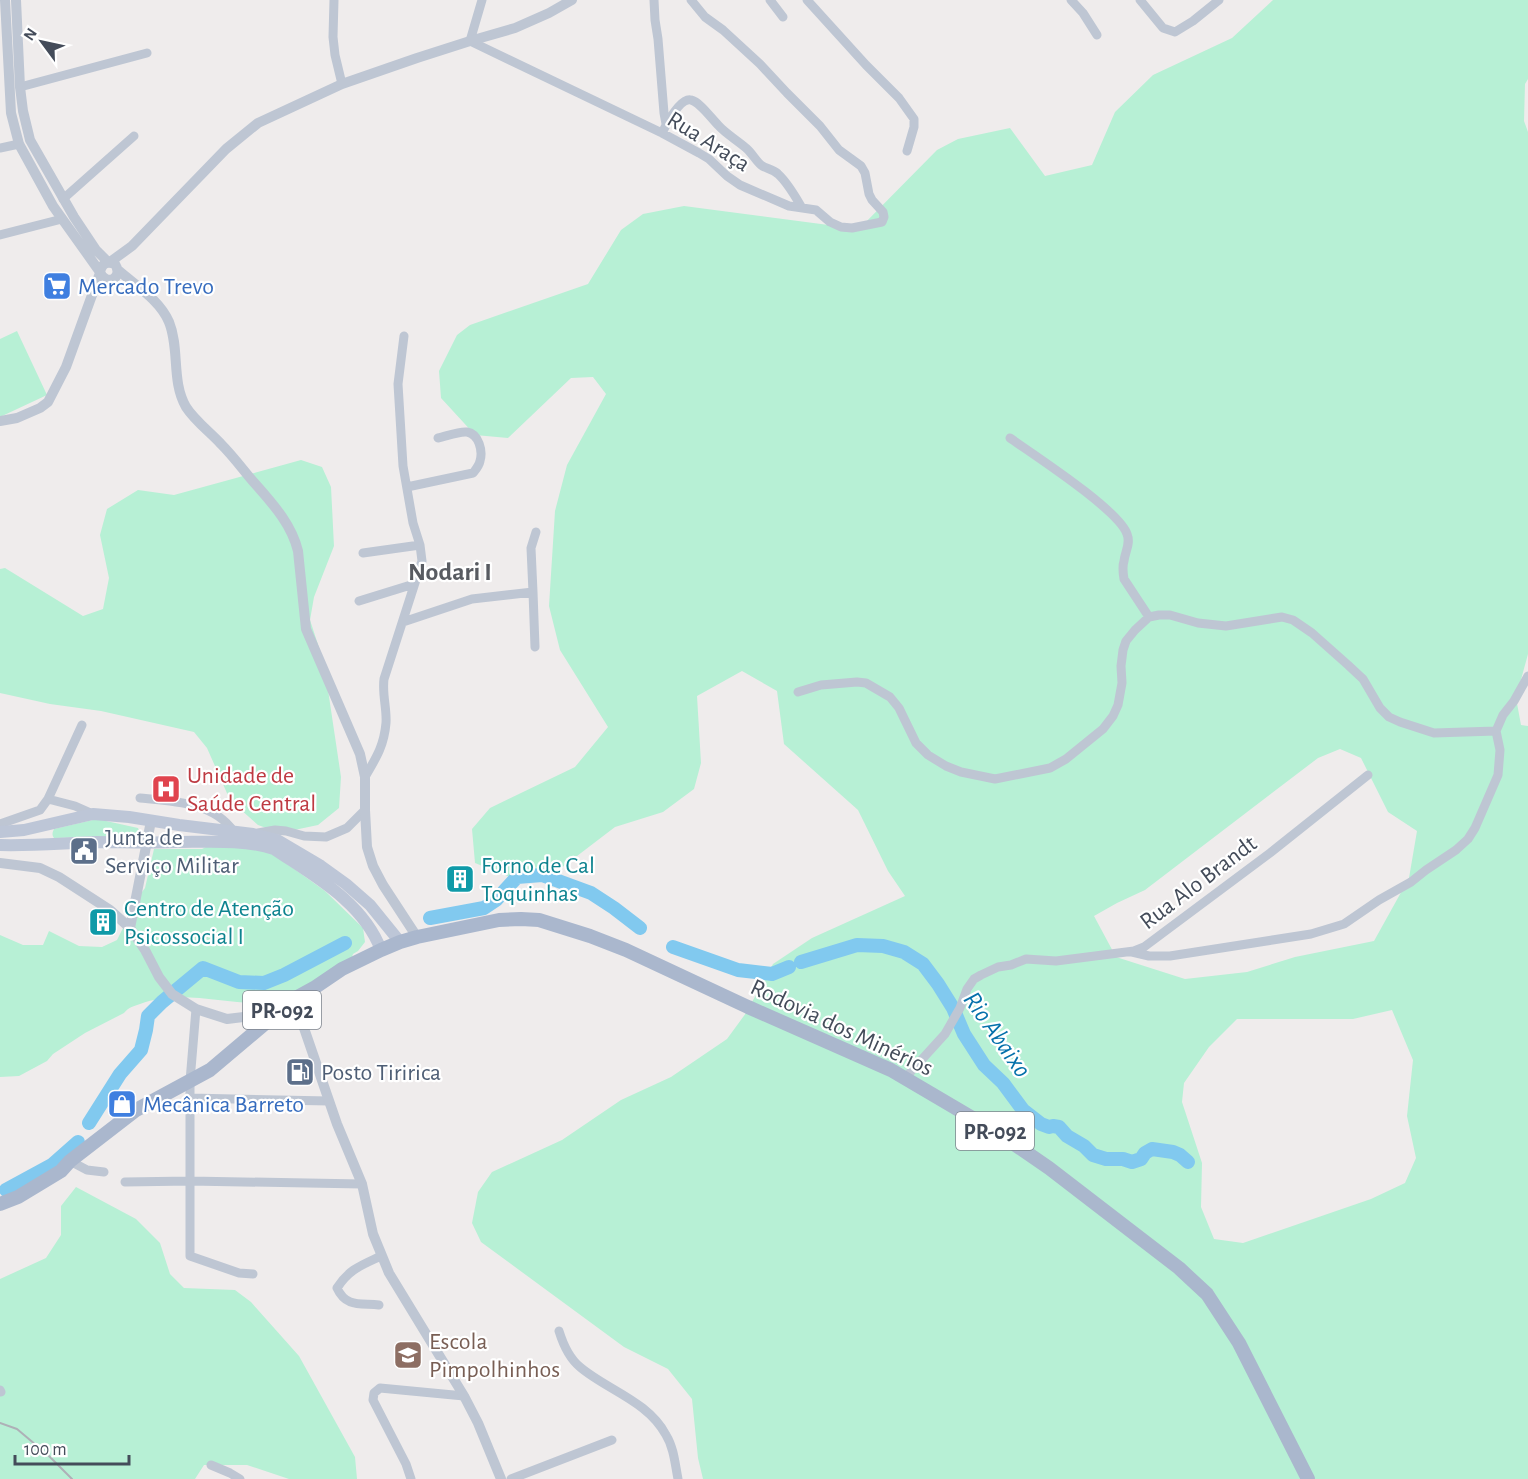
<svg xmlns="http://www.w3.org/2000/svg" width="1528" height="1479" font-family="'Alegreya Sans',sans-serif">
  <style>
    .green { fill: #b7f0d5; fill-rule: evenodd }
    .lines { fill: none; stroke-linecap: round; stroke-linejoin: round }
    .river { stroke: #81c9ef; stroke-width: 14 }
    .minor { stroke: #bec6d3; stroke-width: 9 }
    .tertiary { stroke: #bec6d3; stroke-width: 10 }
    .secondary { stroke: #bdc6d7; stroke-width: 12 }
    .primary { stroke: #aab7cd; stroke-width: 14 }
    .rail { stroke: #aeb0b7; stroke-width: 2 }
    .labels { text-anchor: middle; stroke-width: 4.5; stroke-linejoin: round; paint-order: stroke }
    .shield { fill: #fff; stroke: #7c828c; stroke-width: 1.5 }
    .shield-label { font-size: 22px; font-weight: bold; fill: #444c5a }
    .street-label { font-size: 24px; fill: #444c5a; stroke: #fff }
    .shop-label { font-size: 24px; fill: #366cbe; stroke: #fff; text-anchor: start }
    .health-label { font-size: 24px; fill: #be3a42; stroke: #fff; text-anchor: start }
    .service-label { font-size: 24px; fill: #4e5e75; stroke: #fff; text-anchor: start }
    .culture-label { font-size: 24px; fill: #0d838f; stroke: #fff; text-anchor: start }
    .education-label { font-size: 24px; fill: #785e54; stroke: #fff; text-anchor: start }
    .neighbourhood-label { font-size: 26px; font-weight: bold; fill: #585b61; stroke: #fff }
    .water-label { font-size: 26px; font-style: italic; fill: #0571ab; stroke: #fff }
  </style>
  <rect width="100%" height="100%" fill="#efecec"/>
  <!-- green -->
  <path class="green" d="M 1273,0 L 1528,0 L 1528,79 L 1525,84 L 1524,121 L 1528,132 L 1528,654 L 1516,698 L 1521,725 L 1528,726 L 1528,1479 L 703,1479 L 698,1458 L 692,1399 L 668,1369 L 624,1347 L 481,1242 L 472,1223 L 478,1192 L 492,1172 L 562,1140 L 621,1100 L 671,1077 L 727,1039 L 746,1013 L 773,964 L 812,938 L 905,896 L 888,871 L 858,810 L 784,744 L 777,691 L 742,671 L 697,696 L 701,763 L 694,789 L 663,812 L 615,827 L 560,869 L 525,883 L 475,863 L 472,829 L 490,808 L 575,767 L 608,727 L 560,650 L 549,606 L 555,511 L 567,465 L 606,394 L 593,377 L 571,378 L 508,438 L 475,435 L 441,398 L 439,371 L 457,335 L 470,325 L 588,284 L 621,230 L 643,214 L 684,206 L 859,229 L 937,150 L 958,139 L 1010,128 L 1045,176 L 1092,165 L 1115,112 L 1153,75 L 1232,38 ZM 1340,749 L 1361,758 L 1388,812 L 1417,831 L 1409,878 L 1374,941 L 1295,957 L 1247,972 L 1185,979 L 1116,957 L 1094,916 L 1117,903 L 1145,890 L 1318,758 ZM 1392,1010 L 1413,1060 L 1407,1116 L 1416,1158 L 1405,1183 L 1371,1199 L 1243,1243 L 1214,1239 L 1201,1207 L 1202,1163 L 1182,1102 L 1184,1083 L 1209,1047 L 1237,1019 L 1353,1019 Z
    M 17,331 L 47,395 L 0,417 L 0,339 Z
    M 301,460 L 322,467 L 331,487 L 334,546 L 314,597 L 310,620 L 324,663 L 341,777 L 339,808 L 318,825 L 280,833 L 258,825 L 230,800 L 207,748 L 194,732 L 101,711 L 50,704 L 0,693 L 0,569 L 5,568 L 83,616 L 103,609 L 109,578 L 100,535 L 107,509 L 138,490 L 174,495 Z
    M 97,819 L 138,828 L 140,833 L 135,836 L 54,838 C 52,835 52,833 54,829 Z
    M 208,846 L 229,848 L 265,848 L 325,891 L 363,928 L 365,942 L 358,951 L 353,954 C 351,964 340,970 332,977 C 322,984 290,1001 278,1002 C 232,1008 184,987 140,1004 C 134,1006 129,1007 124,1013 L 85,1033 L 53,1054 L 47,1061 L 19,1076 L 0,1077 L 0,935 L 23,945 L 43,945 L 49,931 L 79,946 L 102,947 L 117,940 L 139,896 L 145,888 L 154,849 L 202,849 Z
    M 76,1187 L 136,1219 L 160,1243 L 170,1274 L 184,1288 L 235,1290 L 251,1302 L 299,1356 L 355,1457 L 357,1479 L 289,1479 L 247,1465 L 204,1465 L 195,1479 L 0,1479 L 0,1279 L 46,1258 L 61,1235 L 61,1206 Z"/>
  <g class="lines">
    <!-- river -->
    <path class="river" d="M 430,918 L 484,908 L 496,900 L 517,877 L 542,875 L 591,893 L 614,908 L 640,928
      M 673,947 L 738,970 L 772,974 L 789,967
      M 801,962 L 857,945 L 883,946 L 904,952 L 923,964 L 938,984 L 953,1008 L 964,1034 L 984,1065 L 1003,1083 L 1023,1110 L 1041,1124 L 1049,1127 L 1053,1126 L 1059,1127 L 1067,1136 L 1084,1146 L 1093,1155 L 1106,1159 L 1123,1159 L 1132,1162 L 1141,1159 L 1145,1153 L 1152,1149 L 1173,1152 L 1180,1155 L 1188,1162
      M 89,1123 L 120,1074 L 141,1050 L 146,1030 L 148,1016 L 162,1002 L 203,968 L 239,982 L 264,983 L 284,975 L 345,943
      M 6,1190 L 52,1165 L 78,1142"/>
    <!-- minor -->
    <path class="minor" d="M 334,0 L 333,37 L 335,55 L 342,84
      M 482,0 L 470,41 L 662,133 L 699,153 L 709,159 L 727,176 L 740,185 L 789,206 L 816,210 L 830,222 L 841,227 L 852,228 L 882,222 L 884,217 L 883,212 L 872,200 L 869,194 L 865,173 L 861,166 L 839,150 L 820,126 L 787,93 L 760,64 L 723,30 L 705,17 L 691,0
      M 654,0 L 655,20 L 658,39 L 664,113 L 666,124
      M 770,0 L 783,17
      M 807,0 L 866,65 L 899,98 L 914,119 L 914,127 L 907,151
      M 1071,0 L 1083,13 L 1097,35
      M 1140,0 L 1163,28 L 1175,32 L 1193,21 L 1219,0
      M 20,87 L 147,53
      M 662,133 C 666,125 680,97 691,100 C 700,102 711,118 718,125 C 726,134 737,140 746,148 C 752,153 756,161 761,165 C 766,169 773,169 778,174 C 788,183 795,196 802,208
      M 0,148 L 19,144
      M 63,199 L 134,136
      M 0,235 L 62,219
      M 1010,438 C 1034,455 1119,510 1127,534 C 1131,544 1125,551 1124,561 C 1122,567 1123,573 1124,579 L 1149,617
      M 407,487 L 473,473 C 476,469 479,466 480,461 C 483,451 479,434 467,432 C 459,431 447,436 438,438
      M 363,553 L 420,545
      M 533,592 L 535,647
      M 359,601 L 414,584
      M 403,622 L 472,599 L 533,592 L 531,548 L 536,532
      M 798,692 L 821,685 L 857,682 L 866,683 L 890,697 L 899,708 L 916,743 L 928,755 L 946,766 L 961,772 L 995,779 L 1050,768 L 1066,759 L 1103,729 L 1113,716 L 1118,705 L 1122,683 L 1121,666 L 1123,650 L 1126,641 L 1135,630 L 1149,617 L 1159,615 L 1170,615 L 1198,623 L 1226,626 L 1282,617 L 1293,620 L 1312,633 L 1348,665 L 1363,679 L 1380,708 L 1389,717 L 1400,722 L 1434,733 L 1496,731
      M 365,777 C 376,758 384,746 386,723 C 387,709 382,694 384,679 L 422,561 L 420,545 L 413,523 L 403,466 L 398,384 L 404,336
      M 140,798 C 173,801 214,802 234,832
      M 48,799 L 75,806 L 93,814
      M 0,824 L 40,810 L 48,799 L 82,725
      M 258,833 L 275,830 L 286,831 L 304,836 L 326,837 L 347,828 L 365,810
      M 1132,952 L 1149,956 L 1170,956 L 1311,934 L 1344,924 L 1379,900 L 1411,882 L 1426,870 L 1456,850 L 1468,839 L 1475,828 L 1498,775 L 1500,750 L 1496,731 L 1503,715 L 1514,701 L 1528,676
      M 196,1009 L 190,1081 L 190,1256 L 239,1273 L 253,1274
      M 905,1078 L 945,1034 L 960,1008 L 967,989 L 974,979 L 981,975 L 998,967 L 1011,965 L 1026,959 L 1056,961 L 1134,951 L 1144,947 L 1270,853 L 1368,775
      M 190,1098 L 329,1101
      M 70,1161 L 87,1170 L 104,1172
      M 125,1182 L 190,1181 L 362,1184
      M 379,1305 C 361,1303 346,1308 337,1288 C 349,1269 362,1265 381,1256
      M 559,1331 C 563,1344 569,1358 580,1367 C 607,1390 648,1401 666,1435 C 674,1448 675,1464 678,1479
      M 0,1390 L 1,1392
      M 211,1465 L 230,1473 L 240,1479
      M 411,1479 L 406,1464 L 373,1400 L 374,1393 L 380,1388 L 464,1396
      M 511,1479 L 612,1440"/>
    <!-- tertiary -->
    <path class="tertiary" d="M 5,0 L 11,113 L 19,144 L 53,206 L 100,272 C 106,287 124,278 115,264 C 107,261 102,263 100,272
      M 16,0 L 20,87 L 23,111 L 30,140 L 74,217 L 96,250 L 108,262
      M 110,262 L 132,246 L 226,149 L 258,123 L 342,84 L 417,58 L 470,41 L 515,28 L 549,13 L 572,0
      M 118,270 C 135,285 160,300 169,322 C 180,349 171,381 186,407 C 195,421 210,432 221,444 C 232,455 241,467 251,479 C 270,501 291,522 298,551 L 306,629 L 360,754 L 365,777 L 365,810 L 367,847 L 373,866 L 383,885 L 417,937
      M 0,421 L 17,418 L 40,408 L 48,402 L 66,367 L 100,273
      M 0,863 L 40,868 L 59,877 L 110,910 L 130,928 L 145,950 L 159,977 L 172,994 L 196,1009 L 227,1019 L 277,1013
      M 130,928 L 151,821
      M 294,999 L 337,1124 L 362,1184 L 373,1234 L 389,1273 L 464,1396 L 478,1423 L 501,1479"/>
    <!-- secondary -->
    <path class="secondary" d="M 0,832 L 24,830 L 93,814 L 129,817 L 179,825 L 253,834 L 277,840 L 321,866 L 346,884 L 370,905 L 400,942
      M 0,845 C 32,846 64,843 96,842 C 122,842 148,843 174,842 C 206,842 244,839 274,849 C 314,876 363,902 381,950"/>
    <!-- primary -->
    <path class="primary" d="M 0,1204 L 18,1197 L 61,1171 L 70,1161 L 136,1110 L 210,1070 L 294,999 L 314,988 L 342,969 L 381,950 L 400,942 L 417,937 L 499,920 L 521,919 L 539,920 L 590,936 L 626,950 L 748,1007 L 891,1070 L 998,1133 L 1049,1168 L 1179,1268 L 1207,1294 L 1239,1343 L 1308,1479"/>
    <!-- rail -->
    <path class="rail" d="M 0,1423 L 17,1429 L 49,1456 L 72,1479"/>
  </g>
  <!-- icons -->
  <defs>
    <g id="supermarket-square" transform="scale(1.5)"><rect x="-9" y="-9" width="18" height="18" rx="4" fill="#3f7fe0" stroke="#fff"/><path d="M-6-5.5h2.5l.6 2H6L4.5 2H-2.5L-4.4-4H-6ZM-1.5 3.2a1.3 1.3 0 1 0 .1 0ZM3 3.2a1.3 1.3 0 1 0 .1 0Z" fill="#fff"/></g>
    <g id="hospital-square" transform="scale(1.5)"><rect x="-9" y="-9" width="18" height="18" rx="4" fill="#e0444e" stroke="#fff"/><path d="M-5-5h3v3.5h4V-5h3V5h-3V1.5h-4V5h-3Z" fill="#fff"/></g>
    <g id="civic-square" transform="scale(1.5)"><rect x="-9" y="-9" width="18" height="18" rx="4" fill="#5c6f8a" stroke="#fff"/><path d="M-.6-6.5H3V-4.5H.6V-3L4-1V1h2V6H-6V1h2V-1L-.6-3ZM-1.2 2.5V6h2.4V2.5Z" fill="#fff"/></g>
    <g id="building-square" transform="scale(1.5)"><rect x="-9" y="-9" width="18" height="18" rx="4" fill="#0f9aa8" stroke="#fff"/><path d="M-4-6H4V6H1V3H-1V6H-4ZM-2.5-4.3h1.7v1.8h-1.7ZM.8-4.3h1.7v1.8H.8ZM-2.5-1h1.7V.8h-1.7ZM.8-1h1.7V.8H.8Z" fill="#fff"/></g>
    <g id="fuel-square" transform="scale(1.5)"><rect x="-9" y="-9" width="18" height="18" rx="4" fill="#5c6f8a" stroke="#fff"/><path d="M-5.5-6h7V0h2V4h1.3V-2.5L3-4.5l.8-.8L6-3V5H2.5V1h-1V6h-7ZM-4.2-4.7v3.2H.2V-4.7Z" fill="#fff"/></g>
    <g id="shop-square" transform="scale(1.5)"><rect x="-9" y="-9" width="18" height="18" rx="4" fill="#3f7fe0" stroke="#fff"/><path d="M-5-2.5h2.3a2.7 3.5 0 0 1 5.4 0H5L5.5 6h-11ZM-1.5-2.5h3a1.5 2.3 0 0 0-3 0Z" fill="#fff"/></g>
    <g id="school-square" transform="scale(1.5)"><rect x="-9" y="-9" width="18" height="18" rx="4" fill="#8d6e63" stroke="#fff"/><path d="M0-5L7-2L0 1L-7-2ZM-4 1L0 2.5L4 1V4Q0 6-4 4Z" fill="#fff"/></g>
  </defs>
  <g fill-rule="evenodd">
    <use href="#supermarket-square" x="57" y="286"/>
    <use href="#hospital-square" x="166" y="789"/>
    <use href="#civic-square" x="84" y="851"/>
    <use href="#building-square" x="460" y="879"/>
    <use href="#building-square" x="103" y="922"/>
    <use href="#fuel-square" x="300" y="1072"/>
    <use href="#shop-square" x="122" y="1104"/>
    <use href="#school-square" x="408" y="1355"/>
  </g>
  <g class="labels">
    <!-- shield labels -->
    <g class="shield">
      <rect x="243" y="991" width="78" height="38" rx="4.5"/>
      <rect x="956" y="1112" width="78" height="38" rx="4.5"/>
    </g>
    <g class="shield-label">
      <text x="282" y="1018">PR-092</text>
      <text x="995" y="1139">PR-092</text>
    </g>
    <!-- street labels -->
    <g class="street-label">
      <text transform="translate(709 141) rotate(32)" y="8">Rua Araça</text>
      <text transform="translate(1198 882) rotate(-37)" y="8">Rua Alo Brandt</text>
      <text transform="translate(842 1027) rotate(25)" y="8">Rodovia dos Minérios</text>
    </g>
    <!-- shop labels -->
    <g class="shop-label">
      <text x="78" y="294">Mercado Trevo</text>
      <text x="143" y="1112">Mecânica Barreto</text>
    </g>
    <!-- health labels -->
    <g class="health-label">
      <text x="187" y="783">Unidade de<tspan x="187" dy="28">Saúde Central</tspan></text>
    </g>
    <!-- service labels -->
    <g class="service-label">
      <text x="105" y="845">Junta de<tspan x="105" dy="28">Serviço Militar</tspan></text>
      <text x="321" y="1080">Posto Tiririca</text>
    </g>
    <!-- culture labels -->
    <g class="culture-label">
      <text x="481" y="873">Forno de Cal<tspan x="481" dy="28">Toquinhas</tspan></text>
      <text x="124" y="916">Centro de Atenção<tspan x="124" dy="28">Psicossocial I</tspan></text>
    </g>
    <!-- education labels -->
    <g class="education-label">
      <text x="429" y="1349">Escola<tspan x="429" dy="28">Pimpolhinhos</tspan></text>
    </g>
    <!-- neighbourhood labels -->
    <g class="neighbourhood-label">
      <text x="450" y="580">Nodari I</text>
    </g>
    <!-- water labels -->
    <g class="water-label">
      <text transform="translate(998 1034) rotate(55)" y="9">Rio Abaixo</text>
    </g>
  </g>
  <!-- north arrow -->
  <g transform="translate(42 42) rotate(303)" stroke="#ffffff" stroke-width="4.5" paint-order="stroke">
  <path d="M0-4.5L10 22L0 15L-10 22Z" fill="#444c5a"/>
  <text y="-9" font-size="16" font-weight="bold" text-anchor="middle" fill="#444c5a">N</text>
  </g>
  <!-- scale -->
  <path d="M15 1455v9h114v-9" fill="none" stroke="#444c5a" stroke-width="3"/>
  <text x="24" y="1455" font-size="18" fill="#444c5a" stroke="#ffffff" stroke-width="4.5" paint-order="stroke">100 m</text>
</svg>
